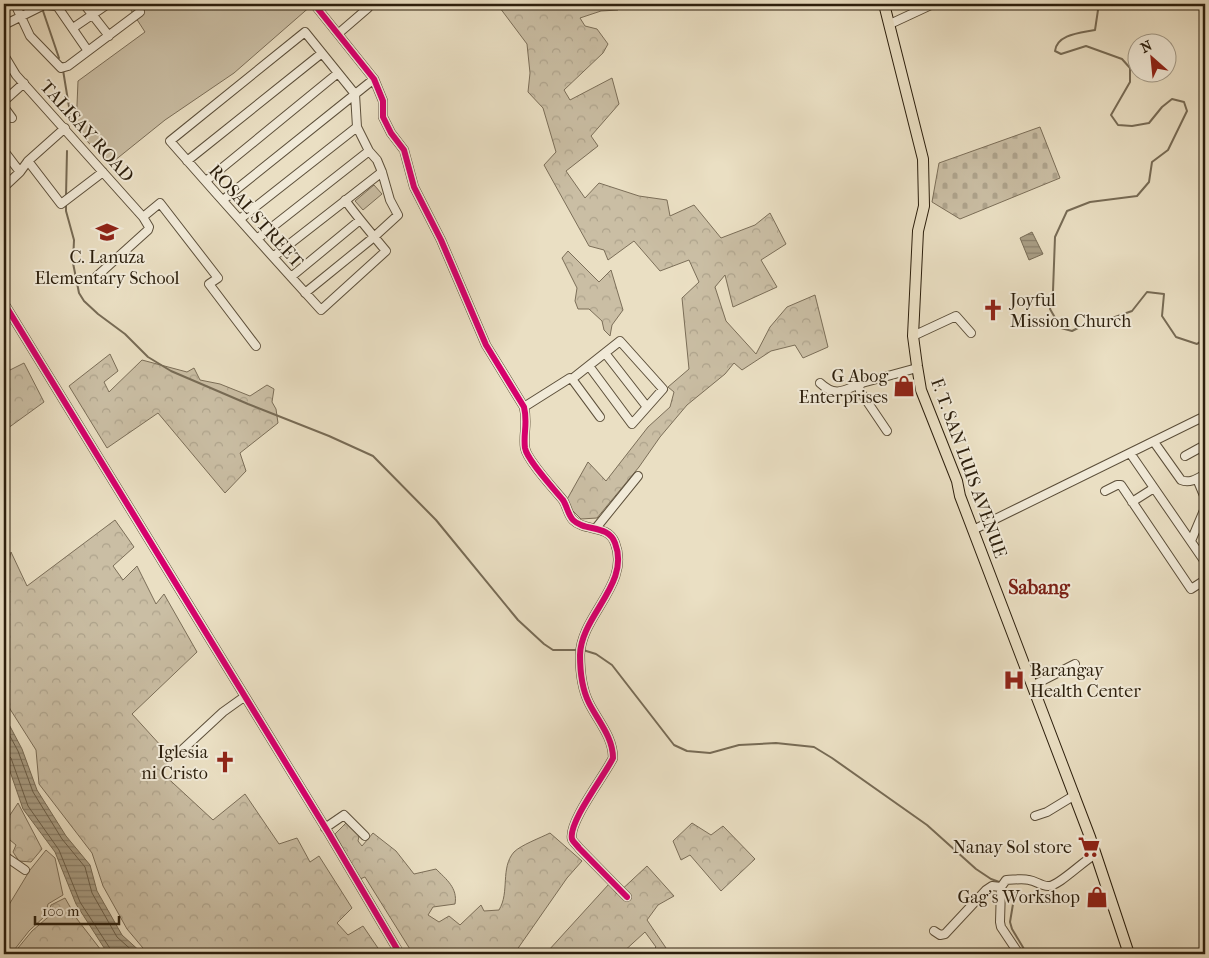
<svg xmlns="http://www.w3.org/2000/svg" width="1209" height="958" font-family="'IM FELL French Canon',serif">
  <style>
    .green { fill: #cabea4; stroke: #7b6e58 }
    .forest { fill: url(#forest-crowns); stroke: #7b6e58 }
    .cemetery { fill: url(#cemetery-stones); stroke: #7b6e58 }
    .water { fill: url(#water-rules); stroke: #776b55 }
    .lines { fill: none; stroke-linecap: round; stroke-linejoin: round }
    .shore { stroke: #6a5e49; stroke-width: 1 }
    .stream { stroke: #776b55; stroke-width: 2 }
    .minor-casing { stroke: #5c4f3a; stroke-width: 10 }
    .major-casing { stroke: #2c1f0d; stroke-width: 12 }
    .minor { stroke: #f1ead8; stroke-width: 8 }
    .major { stroke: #eadfc3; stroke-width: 10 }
    .cycleway-casing { stroke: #f1ead8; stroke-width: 9 }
    .cycleway { stroke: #d6006c; stroke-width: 6 }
    .labels { text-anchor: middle; stroke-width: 4; stroke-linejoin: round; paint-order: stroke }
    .street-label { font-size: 18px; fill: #2c1f0d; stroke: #f1ead8 }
    .poi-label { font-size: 18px; fill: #2c1f0d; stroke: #f1ead8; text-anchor: end }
    .quarter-label { font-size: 20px; font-weight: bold; fill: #7a1f14; stroke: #f1ead8 }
  </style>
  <defs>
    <pattern id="forest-crowns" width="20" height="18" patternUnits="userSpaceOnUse" patternTransform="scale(1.25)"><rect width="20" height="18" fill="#cabea4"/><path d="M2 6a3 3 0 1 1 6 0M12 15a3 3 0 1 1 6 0" fill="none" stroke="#aea38c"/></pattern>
    <pattern id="cemetery-stones" width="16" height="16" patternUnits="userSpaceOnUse" patternTransform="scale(1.25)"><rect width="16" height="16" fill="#cabea4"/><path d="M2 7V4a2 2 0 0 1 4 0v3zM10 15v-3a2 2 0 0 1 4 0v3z" fill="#aea38c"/></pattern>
    <pattern id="water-rules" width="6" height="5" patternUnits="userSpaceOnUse" patternTransform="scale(1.25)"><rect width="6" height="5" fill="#a99e85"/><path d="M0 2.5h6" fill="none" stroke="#8a806b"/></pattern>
  </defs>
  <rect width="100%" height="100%" fill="#eadfc3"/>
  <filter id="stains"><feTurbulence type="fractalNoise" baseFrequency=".004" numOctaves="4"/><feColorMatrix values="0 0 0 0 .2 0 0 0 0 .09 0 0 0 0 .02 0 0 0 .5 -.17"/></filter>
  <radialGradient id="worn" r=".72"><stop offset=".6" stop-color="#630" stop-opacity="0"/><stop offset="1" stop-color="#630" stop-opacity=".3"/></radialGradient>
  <!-- green -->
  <path class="green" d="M 127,4 L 311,4 L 312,5 L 234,73 L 165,120 L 109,165 L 76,129 L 78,81 L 145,32 Z
    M 374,185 L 382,194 L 363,210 L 355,201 Z
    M 46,850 L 55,858 L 63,895 L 48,904 L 45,916 L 29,931 L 11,954 L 4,954 L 4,913 L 30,870 Z"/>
  <!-- forest -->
  <path class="forest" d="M 497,4 L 615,4 L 618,10 L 601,11 L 580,18 L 585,26 L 597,29 L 608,44 L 603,53 L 564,90 L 570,100 L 612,78 L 619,104 L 591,136 L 598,146 L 566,171 L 585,198 L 599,183 L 639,196 L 667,200 L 670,216 L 694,205 L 721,238 L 755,225 L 770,213 L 786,244 L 761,260 L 777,287 L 733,307 L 725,275 L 715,287 L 726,321 L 756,354 L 770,327 L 787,307 L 815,295 L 828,347 L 803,358 L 795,345 L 771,351 L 742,370 L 734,363 L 725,374 L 687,405 L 660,437 L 639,467 L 597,518 L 581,519 L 565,503 L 588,462 L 606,481 L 648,427 L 670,407 L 674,392 L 668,387 L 689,369 L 682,298 L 699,282 L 689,260 L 660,271 L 634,241 L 608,260 L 604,250 L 589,246 L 544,165 L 556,152 L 543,108 L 528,92 L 530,73 L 527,44 Z
    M 568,251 L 599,282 L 611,270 L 623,310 L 612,325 L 610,336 L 604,330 L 602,321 L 589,309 L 578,309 L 575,301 L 577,288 L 562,258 Z
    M 110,354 L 118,371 L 104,382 L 109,392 L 142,360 L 187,372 L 194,368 L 200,380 L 220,384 L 250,396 L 267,385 L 274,389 L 272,402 L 276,409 L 278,423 L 240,453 L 246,471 L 225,493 L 158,413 L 107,448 L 69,386 Z
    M 4,363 L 10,370 L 24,363 L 44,402 L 4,431 Z
    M 115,520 L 134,547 L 113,566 L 123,580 L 137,566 L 156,604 L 164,594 L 197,652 L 132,714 L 172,758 L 160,771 L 213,820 L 245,794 L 279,844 L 297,838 L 310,862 L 319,856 L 352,908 L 337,923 L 348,935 L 363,926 L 382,954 L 148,954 L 127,929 L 103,886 L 92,853 L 39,784 L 36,750 L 10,709 L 4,693 L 4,585 L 11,552 L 27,586 Z
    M 18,803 L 42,849 L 31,862 L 19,861 L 13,852 L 16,845 L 4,835 L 4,824 Z
    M 347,822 L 359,836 L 358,841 L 362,846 L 373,833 L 396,851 L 414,874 L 436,869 C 446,879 458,888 455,904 L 433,907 L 428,915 L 439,922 L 449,916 L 460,925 L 481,905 L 484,911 L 499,910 C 510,892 500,868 514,852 C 521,845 540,838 550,833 L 582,861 L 567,878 L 514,954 L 413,954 L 365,877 L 360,879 L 335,834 Z
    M 692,823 L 711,835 L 723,826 L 755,859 L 721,891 L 690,855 L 681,860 L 673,841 Z
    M 647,866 L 674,896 L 658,905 L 647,920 L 666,948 L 660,954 L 649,954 L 656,947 L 645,932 L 621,954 L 552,954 L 548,951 L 609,884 L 617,894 Z
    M 65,898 L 77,919 L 104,954 L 13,954 L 32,931 L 47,918 L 51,905 Z"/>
  <!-- cemetery -->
  <path class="cemetery" d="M 1040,127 L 1060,178 L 960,219 L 932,202 L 939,163 Z"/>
  <!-- water -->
  <path class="water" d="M 1032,232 L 1043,254 L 1029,260 L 1020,238 Z
    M 4,715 L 22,749 L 37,790 L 66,836 L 90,865 L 97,891 L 122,935 L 143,954 L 108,954 L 76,904 L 55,852 L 23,809 L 4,754 Z"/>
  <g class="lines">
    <!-- shore -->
    <path class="shore" d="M 4,725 L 18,751 L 33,792 L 62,839 L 85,867 L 92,893 L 117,937 L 136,954
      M 4,754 L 8,755 L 11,758 L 28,806 L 59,850 L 80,902 L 111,950 L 112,954"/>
    <!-- stream -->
    <path class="stream" d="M 1096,4 L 1098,10 L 1095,30 C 1081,33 1057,34 1055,51 L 1061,54 L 1086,46 L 1122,59 L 1130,68 L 1130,82 L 1111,115 L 1118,125 L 1132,126 L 1149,123 L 1162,107 L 1172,99 L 1184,102 L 1187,111 L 1168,150 L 1152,162 L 1149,182 L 1137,196 L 1090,202 L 1067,211 L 1055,237 L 1053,291 L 1050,309 L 1061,328 L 1072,331 L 1084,325 L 1115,317 L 1132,311 L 1147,292 L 1164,294 L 1162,316 L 1176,337 L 1197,344 L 1205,338
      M 42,8 L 59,58
      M 63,70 L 71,119
      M 66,196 L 67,151
      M 66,203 L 66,211 L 74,240 L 73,263 L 79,293 L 84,301 L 98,314 L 125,334 L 148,357 L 171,371 L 248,404 L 329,436 L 373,456 L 436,520 L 518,620 L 544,644 L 553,650 L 578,650
      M 583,650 L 596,654 L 612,665 L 674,745 L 687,751 L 710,753 L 739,745 L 776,743 L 814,747 L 832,758 L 927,825 L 976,869 L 991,879 L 1002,883
      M 1015,892 L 1010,922 L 1012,929 L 1027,954"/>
    <!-- minor casing -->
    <g class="minor-casing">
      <path id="minor" d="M 15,4 L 30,36 L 61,68 L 68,66 L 140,12
        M 84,4 L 109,36
        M 314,4 L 374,79 L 383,101 L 383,117 L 391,133 L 404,150 L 414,187 L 441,240 L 486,345 L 524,407 C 528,423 523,434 525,448 C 527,460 554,489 563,500 C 567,506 568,515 573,520 C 585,532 608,524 615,543 C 631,584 581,615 580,655 C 580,671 582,689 589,703 C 598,721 613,737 613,758 C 605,775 568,822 572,839 C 573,842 577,845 579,848 L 627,897
        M 57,6 L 88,51
        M 890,24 L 933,4
        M 4,25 L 44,5 L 57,6 L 61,4
        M 73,28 L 108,4
        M 339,33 L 368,8 L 365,4
        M 4,55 L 16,75 L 143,217 L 149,227 L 148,230 L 97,276
        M 4,101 L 24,83
        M 4,107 L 12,118
        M 4,151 L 20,172
        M 28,161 L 61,204 L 103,172
        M 187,161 L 322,53
        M 206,181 L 338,73
        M 4,187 L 20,172 L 28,161 L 65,128
        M 223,200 L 374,79
        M 143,217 L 160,203 L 218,278 L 209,284 L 256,346
        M 240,219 L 357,127
        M 257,239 L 369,151
        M 273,257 L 382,172
        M 291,277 L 360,220
        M 305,293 L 374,237 L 398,215 L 390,200 L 382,172 L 377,160 L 369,151 L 357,127 L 355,94 L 305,32 L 170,141 C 220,198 270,254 321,310 L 386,251 C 372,234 358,218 345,200
        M 4,303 L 328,832 L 400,954
        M 913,336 L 956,316 L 971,333
        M 605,353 L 647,407
        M 572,379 L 620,341 L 663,389 L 632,424 L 589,366
        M 820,383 C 836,398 844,390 862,383
        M 524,407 L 570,378 L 572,379 L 600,417
        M 887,431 L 860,391 L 859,386 L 862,383 L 917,368
        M 1154,442 L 1181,480 C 1190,484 1198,478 1205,474
        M 1130,453 L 1205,562
        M 1185,456 L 1205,445
        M 1197,479 L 1205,498
        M 1105,491 L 1117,485 L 1121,485 L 1191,589 L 1205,580
        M 1132,502 L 1154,488
        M 596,528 L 638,476
        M 973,530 L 1205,416
        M 1191,541 L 1205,508
        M 1032,686 L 1075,664
        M 182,750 L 223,712 L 244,697
        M 1035,816 L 1047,812 L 1075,795
        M 325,828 L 344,815 L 365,836
        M 4,858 L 9,859 L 25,870
        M 934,931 L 940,935 L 945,934 L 986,890 L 992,886 L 1001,887
        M 1019,954 L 1001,927 L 1000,922 L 1001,887 L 1006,880 C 1013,880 1022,878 1029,880 C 1036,881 1041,886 1048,886 C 1058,887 1084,860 1096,854"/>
    </g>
    <!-- major casing -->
    <g class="major-casing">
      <path id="major" d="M 884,4 L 923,159 L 924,206 L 918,231 L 913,336 L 917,366 L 921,390 L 957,481 L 960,496 L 1090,837 L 1129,954"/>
    </g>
    <!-- minor -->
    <use href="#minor" class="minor"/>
    <!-- major -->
    <use href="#major" class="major"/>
    <!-- cycleway casing -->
    <g class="cycleway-casing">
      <path id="cycleway" d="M 314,4 L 374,79 L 383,101 L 383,117 L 391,133 L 404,150 L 414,187 L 441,240 L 486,345 L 524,407 C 528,423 523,434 525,448 C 527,460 554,489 563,500 C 567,506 568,515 573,520 C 585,532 608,524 615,543 C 631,584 581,615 580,655 C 580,671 582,689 589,703 C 598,721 613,737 613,758 C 605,775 568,822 572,839 C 573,842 577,845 579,848 L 627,897
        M 4,303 L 328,832 L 400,954"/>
    </g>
    <!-- cycleway -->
    <use href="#cycleway" class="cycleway"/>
  </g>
  <!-- icons -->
  <defs>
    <g id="school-bare" transform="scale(1.725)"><path d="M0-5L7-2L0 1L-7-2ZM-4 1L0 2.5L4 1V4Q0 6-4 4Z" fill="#8f2418" stroke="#f1ead8" stroke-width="2.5" paint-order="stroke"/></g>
    <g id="church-bare" transform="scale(1.725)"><path d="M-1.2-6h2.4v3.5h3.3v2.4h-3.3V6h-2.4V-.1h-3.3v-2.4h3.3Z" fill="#8f2418" stroke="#f1ead8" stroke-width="2.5" paint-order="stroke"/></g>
    <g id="shop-bare" transform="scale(1.725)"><path d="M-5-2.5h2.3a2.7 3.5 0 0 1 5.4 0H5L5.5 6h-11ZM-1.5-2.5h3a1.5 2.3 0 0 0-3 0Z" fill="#8f2418" stroke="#f1ead8" stroke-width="2.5" paint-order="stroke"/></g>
    <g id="hospital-bare" transform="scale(1.725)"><path d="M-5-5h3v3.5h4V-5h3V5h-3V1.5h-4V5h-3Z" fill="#8f2418" stroke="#f1ead8" stroke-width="2.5" paint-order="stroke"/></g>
    <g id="supermarket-bare" transform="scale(1.725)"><path d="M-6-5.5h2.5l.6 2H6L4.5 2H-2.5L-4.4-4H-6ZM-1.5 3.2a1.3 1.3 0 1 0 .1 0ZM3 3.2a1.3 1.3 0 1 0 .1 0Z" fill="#8f2418" stroke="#f1ead8" stroke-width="2.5" paint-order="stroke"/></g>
  </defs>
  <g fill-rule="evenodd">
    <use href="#school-bare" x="107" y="232"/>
    <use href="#church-bare" x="993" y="310"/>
    <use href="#shop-bare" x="904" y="386"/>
    <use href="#hospital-bare" x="1014" y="680"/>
    <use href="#church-bare" x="225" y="762"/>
    <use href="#supermarket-bare" x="1089" y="847"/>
    <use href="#shop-bare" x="1097" y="897"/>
  </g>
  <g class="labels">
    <!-- street labels -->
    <g class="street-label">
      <text transform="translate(87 131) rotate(48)" y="6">TALISAY ROAD</text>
      <text transform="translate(256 216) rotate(48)" y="6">ROSAL STREET</text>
      <text transform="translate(969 468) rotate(70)" y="6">F. T. SAN LUIS AVENUE</text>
    </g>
    <!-- poi labels -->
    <g class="poi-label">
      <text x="107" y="263" text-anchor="middle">C. Lanuza<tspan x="107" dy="21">Elementary School</tspan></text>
      <text x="1010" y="306" text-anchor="start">Joyful<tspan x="1010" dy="21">Mission Church</tspan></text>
      <text x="888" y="382">G Abog<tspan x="888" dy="21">Enterprises</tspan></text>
      <text x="1030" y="676" text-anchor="start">Barangay<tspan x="1030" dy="21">Health Center</tspan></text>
      <text x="208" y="758">Iglesia<tspan x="208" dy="21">ni Cristo</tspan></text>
      <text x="1072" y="853">Nanay Sol store</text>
      <text x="1080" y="903">Gag's Workshop</text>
    </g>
    <!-- quarter labels -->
    <g class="quarter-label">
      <text x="1039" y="594">Sabang</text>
    </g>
  </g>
  <!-- margin -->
  <rect width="1209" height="958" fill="none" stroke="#eadfc3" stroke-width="20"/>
  <rect x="5" y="5" width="1199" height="948" fill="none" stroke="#2c1f0d" stroke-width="2.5"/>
  <rect x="10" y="10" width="1189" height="938" fill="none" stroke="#2c1f0d"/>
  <!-- north arrow -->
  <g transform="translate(1152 58) rotate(333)"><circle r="24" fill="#f1ead8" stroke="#a29987"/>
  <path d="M0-4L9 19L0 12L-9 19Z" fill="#8f2418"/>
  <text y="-8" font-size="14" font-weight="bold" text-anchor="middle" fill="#2c1f0d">N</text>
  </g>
  <!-- scale -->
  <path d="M35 916v8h84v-8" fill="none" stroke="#2c1f0d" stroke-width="2.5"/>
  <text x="42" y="916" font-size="15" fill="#2c1f0d" stroke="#f1ead8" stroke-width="4" paint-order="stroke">100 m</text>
  <rect width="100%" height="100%" filter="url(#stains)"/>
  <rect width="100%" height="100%" fill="url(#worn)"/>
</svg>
